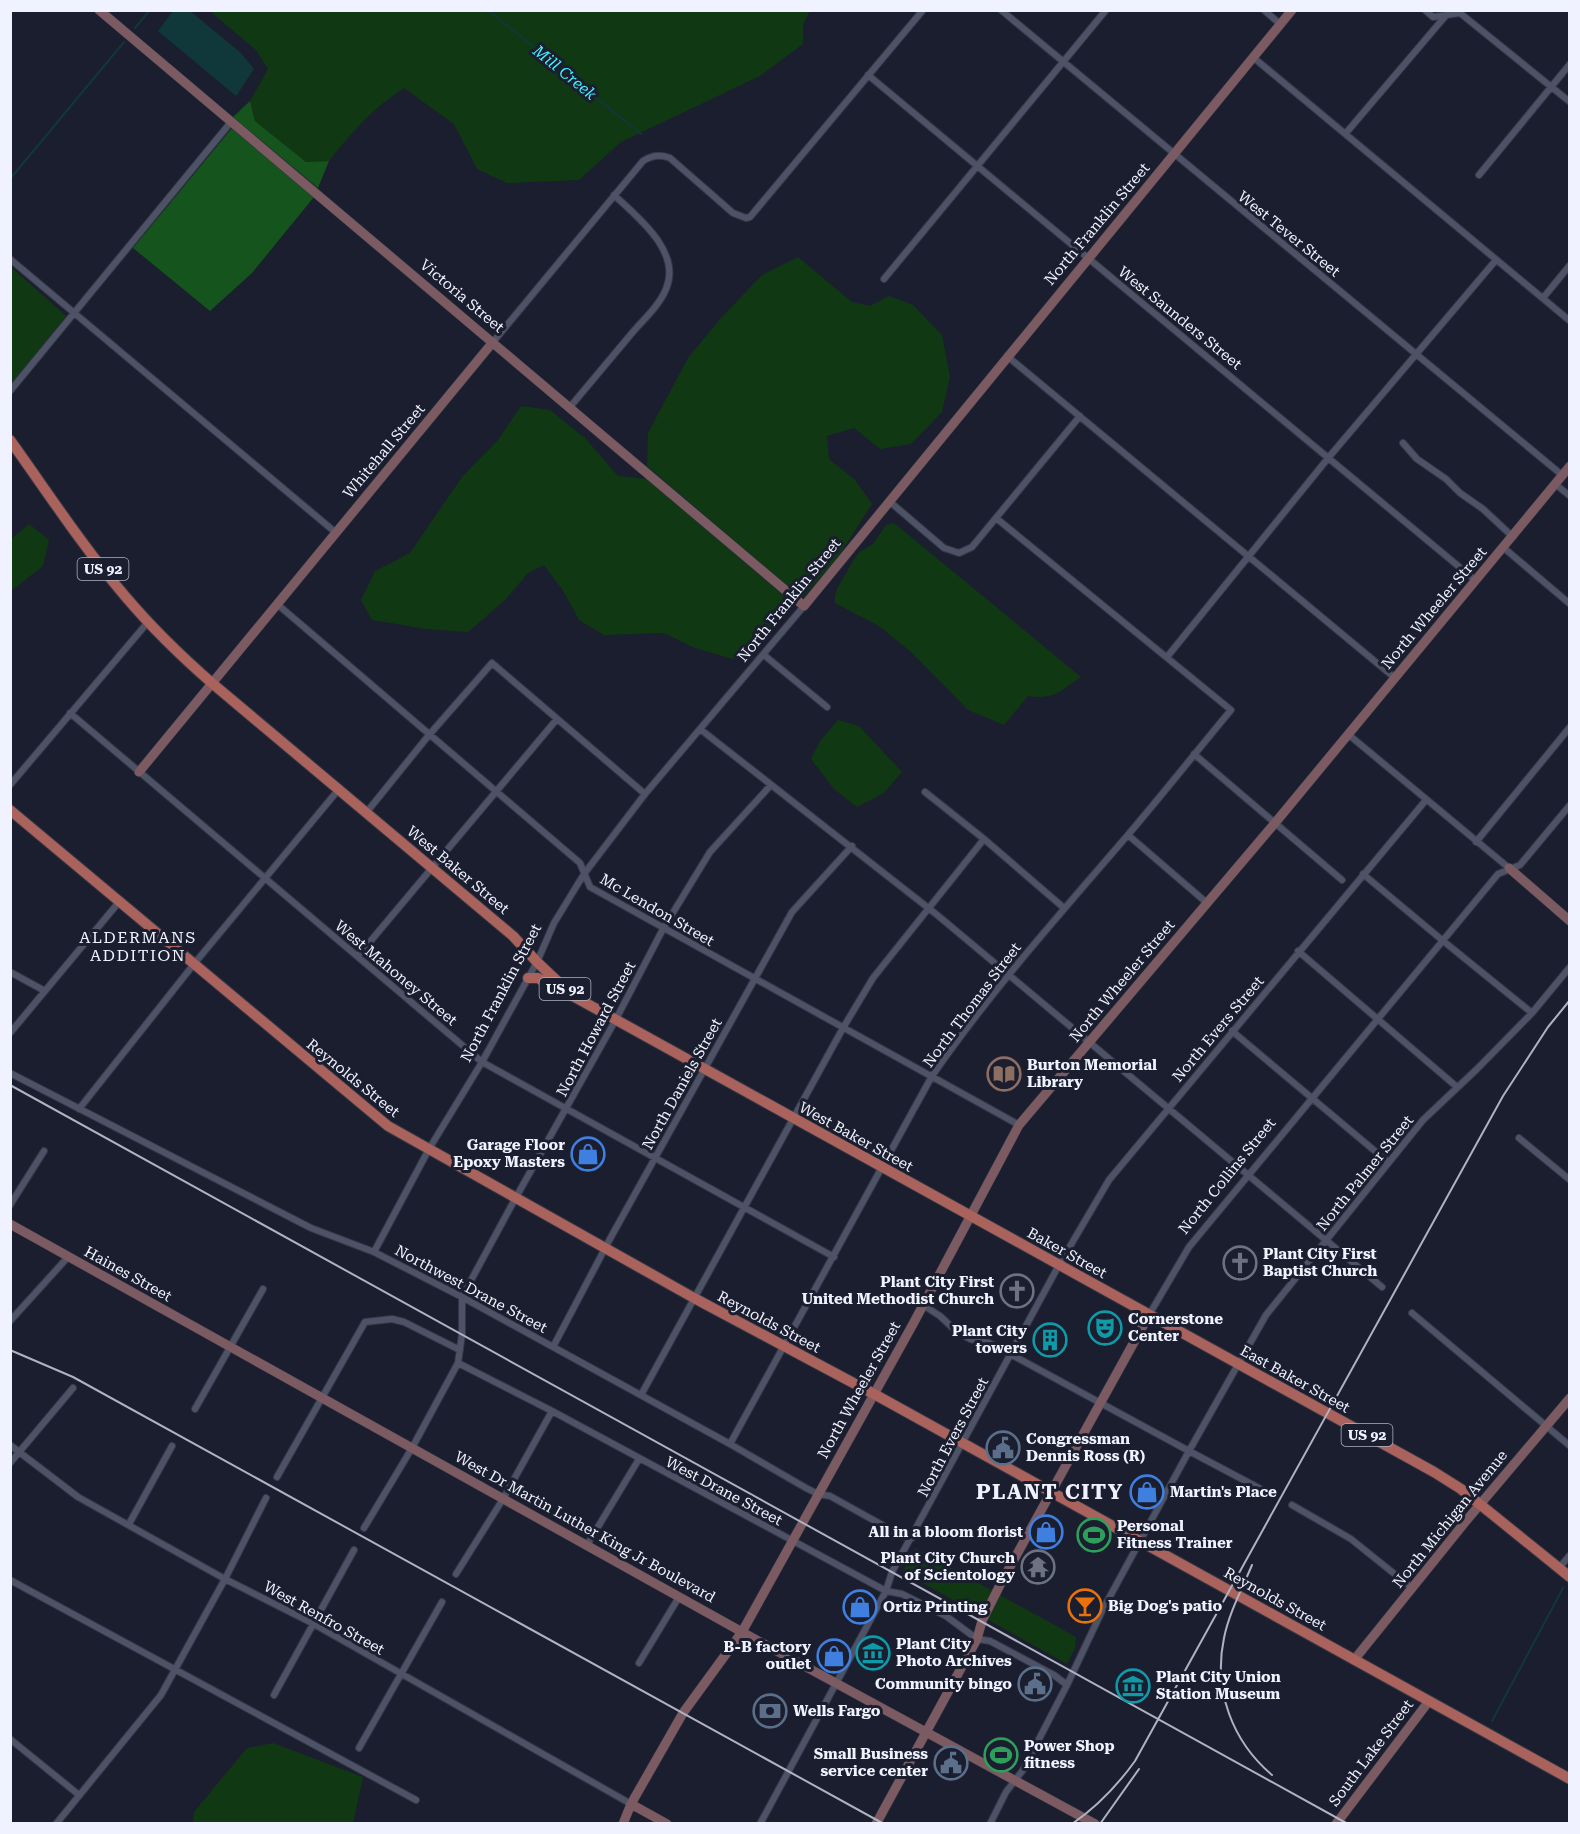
<svg xmlns="http://www.w3.org/2000/svg" width="1580" height="1834" font-family="'Roboto Serif',serif">
  <style>
    .green { fill: #103913 }
    .forest { fill: #15541c }
    .water { fill: #10373a }
    .lines { fill: none; stroke-linecap: round; stroke-linejoin: round }
    .stream { stroke: #10373a; stroke-width: 2 }
    .street-casing { stroke: #353745; stroke-width: 8 }
    .secondary-casing { stroke: #353745; stroke-width: 10 }
    .primary-casing { stroke: #353745; stroke-width: 12 }
    .street { stroke: #4d5266; stroke-width: 6 }
    .secondary { stroke: #7b5a61; stroke-width: 9 }
    .primary { stroke: #a9625c; stroke-width: 10 }
    .rail { stroke: #afb2c0; stroke-width: 2 }
    .labels { text-anchor: middle; stroke-width: 6; stroke-linejoin: round; paint-order: stroke }
    .shield { fill: #1a1e2f; stroke: #b0b3c1; stroke-width: 1.5 }
    .shield-label { font-size: 14px; font-weight: bold; fill: #f0f3ff }
    .street-label { font-size: 15px; fill: #f0f3ff; stroke: #1a1e2f }
    .poi-label { font-size: 15px; font-weight: bold; fill: #f0f3ff; stroke: #1a1e2f; text-anchor: start }
    .water-label { font-size: 16px; font-style: italic; fill: #3ef2fe; stroke: #1a1e2f }
    .neighbourhood-label { font-size: 16px; letter-spacing: 1.5px; fill: #f0f3ff; stroke: #1a1e2f }
    .district-label { font-size: 21px; font-weight: bold; letter-spacing: 1.5px; fill: #f0f3ff; stroke: #1a1e2f }
  </style>
  <rect width="100%" height="100%" fill="#1a1e2f"/>
  <!-- green -->
  <path class="green" d="M 210,11 L 810,11 L 803,24 L 803,44 L 760,76 L 621,142 L 579,180 L 507,183 L 477,169 L 454,124 L 404,88 C 374,107 351,133 329,161 L 306,162 L 255,121 L 250,101 L 268,69 L 256,50 Z
    M 798,257 L 852,302 L 870,306 L 889,296 L 913,305 L 942,335 L 950,377 L 942,412 L 911,444 L 880,449 L 854,428 L 827,436 L 829,459 L 855,480 L 872,504 L 836,560 L 802,598 L 647,466 L 648,433 L 688,358 L 721,318 L 762,275 Z
    M 11,267 L 66,316 L 11,384 Z
    M 521,406 L 550,410 L 585,438 L 618,476 L 647,479 L 795,605 L 752,649 L 733,659 L 695,648 L 664,633 L 604,635 L 579,620 L 564,592 L 544,565 L 528,573 L 505,600 L 468,632 L 427,629 L 372,620 L 361,600 L 375,571 L 410,553 L 462,477 L 498,440 Z
    M 894,523 L 1081,677 C 1059,691 1056,700 1028,696 L 1004,725 L 968,710 L 911,652 L 879,626 L 835,603 L 835,596 L 838,587 L 853,561 L 859,552 L 873,544 L 886,525 Z
    M 29,524 L 49,540 L 43,566 L 11,591 L 11,539 Z
    M 838,720 L 859,726 L 902,772 L 884,793 L 857,807 L 834,789 L 811,759 L 820,741 Z
    M 915,1548 L 1076,1637 L 1075,1648 L 1067,1664 L 903,1572 Z
    M 273,1743 L 363,1777 L 353,1823 L 193,1823 L 194,1812 L 247,1748 Z"/>
  <!-- forest -->
  <path class="forest" d="M 250,101 L 255,121 L 306,162 L 329,161 L 318,188 L 233,117 Z
    M 232,128 L 314,197 L 252,273 L 210,311 L 133,248 Z"/>
  <!-- water -->
  <path class="water" d="M 173,11 L 190,11 L 241,53 L 254,69 L 236,96 L 158,31 Z"/>
  <g class="lines">
    <!-- stream -->
    <path class="stream" d="M 488,10 L 641,134
      M 135,28 L 150,10
      M 10,179 L 124,42
      M 1492,1721 L 1563,1588"/>
    <!-- street casing -->
    <g class="street-casing">
      <path id="street" d="M 1001,10 L 1562,475
        M 1264,10 L 1280,24
        M 1425,10 L 1433,17 L 1460,13 L 1570,102
        M 1254,58 L 1570,321
        M 868,75 L 1475,580
        M 1346,133 L 1448,13
        M 1479,175 L 1570,64
        M 10,259 L 335,532
        M 884,279 L 1106,10
        M 1543,298 L 1570,265
        M 493,342 L 643,161 C 652,155 660,154 670,158 L 733,213 L 746,218 L 750,217 L 923,10
        M 1007,356 L 1395,678
        M 10,391 L 231,122
        M 570,407 C 591,382 612,357 632,333 C 644,319 659,306 666,289 C 682,252 638,217 614,195
        M 1403,443 L 1417,459 L 1446,479 L 1460,493 L 1483,509 L 1513,537
        M 1555,484 L 1570,496
        M 889,501 L 944,548 L 959,553 L 972,547 L 1080,416
        M 1504,548 L 1570,604
        M 277,604 L 580,863 L 590,887 L 1019,1125
        M 764,655 L 827,707
        M 1167,657 L 1329,457 L 1496,260
        M 70,713 L 482,1062 L 834,1257
        M 700,729 L 936,914 L 1382,1287
        M 1349,735 L 1509,868
        M 1194,754 L 1342,880
        M 10,785 L 148,622
        M 925,792 L 984,839 L 1064,908
        M 366,813 L 429,735 L 492,663 L 645,794
        M 1128,835 L 1207,903
        M 1476,842 L 1570,727
        M 1363,874 L 1442,940 L 1532,1013
        M 1298,951 L 1457,1087
        M 358,956 L 557,719
        M 10,972 L 45,991
        M 1232,1031 L 1388,1162
        M 10,1033 L 119,902
        M 10,1073 L 311,1228 L 374,1252 L 462,1297 L 730,1444 L 806,1488 L 818,1494 L 830,1496 L 902,1536 L 912,1538
        M 79,1109 L 194,964 L 339,789
        M 1519,1138 L 1570,1180
        M 10,1205 L 44,1151
        M 374,1252 L 429,1149 L 482,1062 L 537,962 L 554,923 L 584,874 L 645,794 L 804,606
        M 923,1305 L 940,1316 L 956,1331 L 970,1339 L 989,1343 L 1001,1349 L 1189,1451 L 1272,1495
        M 1412,1313 L 1570,1446
        M 1149,1315 L 1189,1247 L 1498,874 L 1520,865 L 1570,805
        M 10,1321 L 68,1257
        M 553,1347 L 611,1237 L 792,912 L 852,846
        M 458,1363 L 552,1411 L 886,1591 L 902,1594 L 946,1616 L 977,1639 L 990,1641 L 1054,1675 L 1067,1685
        M 641,1395 L 843,1028 L 873,978 L 984,839
        M 195,1409 L 263,1289
        M 730,1444 L 932,1076 C 991,991 1059,915 1127,836 C 1162,795 1196,752 1231,710 L 996,518
        M 10,1445 L 78,1497 L 225,1579 L 312,1623 L 631,1804
        M 10,1463 L 73,1388
        M 277,1477 L 365,1322 L 392,1319 L 404,1322 L 460,1350
        M 1292,1505 L 1351,1539 L 1412,1588
        M 129,1524 L 172,1446
        M 364,1528 L 412,1448 L 458,1363 L 462,1334 L 462,1297 L 515,1199 L 615,1021 L 663,929 L 710,852 L 770,786
        M 587,1545 L 639,1459
        M 1559,1568 L 1570,1555
        M 456,1574 L 503,1499 L 552,1411
        M 10,1580 L 416,1800
        M 639,1663 L 679,1597
        M 274,1695 L 354,1550
        M 10,1739 L 79,1795
        M 359,1748 L 442,1602
        M 56,1824 L 161,1695 L 225,1579 L 266,1498
        M 760,1824 L 886,1591 L 892,1572 L 1059,1265 L 1109,1180 L 1426,800
        M 990,1824 L 1006,1792 L 1023,1770 L 1067,1685 L 1102,1611 L 1189,1451 L 1266,1315 L 1423,1120 L 1477,1069 L 1532,1013 L 1570,967"/>
    </g>
    <!-- secondary casing -->
    <g class="secondary-casing">
      <path id="secondary" d="M 99,10 L 804,606 L 1292,10
        M 139,772 L 493,342
        M 1509,868 L 1570,921
        M 10,1224 L 751,1637 L 1095,1824
        M 1354,1660 L 1466,1521 L 1570,1398
        M 631,1804 L 667,1824
        M 623,1824 L 631,1804 L 683,1713 L 742,1632 L 913,1324 L 1019,1125 L 1275,823 L 1570,466
        M 876,1824 L 977,1639 L 982,1621 L 1001,1583 L 1149,1315
        M 1336,1824 L 1429,1701"/>
    </g>
    <!-- primary casing -->
    <g class="primary-casing">
      <path id="primary" d="M 10,440 C 48,493 83,547 125,596 C 152,628 182,657 213,684 L 513,936 L 537,962 L 573,996 L 1434,1472 L 1461,1489 L 1570,1577
        M 10,810 L 388,1126 L 694,1298 L 874,1394 L 1570,1779
        M 528,978 L 538,978 L 562,991"/>
    </g>
    <!-- street -->
    <use href="#street" class="street"/>
    <!-- secondary -->
    <use href="#secondary" class="secondary"/>
    <!-- primary -->
    <use href="#primary" class="primary"/>
    <!-- rail -->
    <path class="rail" d="M 10,1085 L 1348,1824
      M 10,1350 L 73,1377 L 884,1824
      M 1252,1565 C 1242,1589 1229,1613 1224,1638 C 1213,1690 1232,1741 1272,1775
      M 1072,1824 C 1098,1806 1117,1786 1135,1761 L 1503,1096 L 1548,1027 L 1570,1000
      M 1100,1824 L 1139,1769"/>
  </g>
  <!-- icons -->
  <defs>
    <g id="library-ring" transform="scale(1.725)"><circle r="9.5" fill="#1a1e2f" stroke="#8d6e63" stroke-width="1.5"/><path d="M-6-4Q-3-5.5-.7-3.5V5Q-3 3-6 4ZM6-4Q3-5.5 .7-3.5V5Q3 3 6 4Z" fill="#8d6e63"/></g>
    <g id="shop-ring" transform="scale(1.725)"><circle r="9.5" fill="#1a1e2f" stroke="#3f7fe0" stroke-width="1.5"/><path d="M-5-2.5h2.3a2.7 3.5 0 0 1 5.4 0H5L5.5 6h-11ZM-1.5-2.5h3a1.5 2.3 0 0 0-3 0Z" fill="#3f7fe0"/></g>
    <g id="church-ring" transform="scale(1.725)"><circle r="9.5" fill="#1a1e2f" stroke="#6b7280" stroke-width="1.5"/><path d="M-1.2-6h2.4v3.5h3.3v2.4h-3.3V6h-2.4V-.1h-3.3v-2.4h3.3Z" fill="#6b7280"/></g>
    <g id="theatre-ring" transform="scale(1.725)"><circle r="9.5" fill="#1a1e2f" stroke="#0f9aa8" stroke-width="1.5"/><path d="M-5-5.5Q0-4 5-5.5V0Q5 5 0 6Q-5 5-5 0ZM-3.3-2.5H-1v1.5H-3.3ZM1-2.5H3.3v1.5H1ZM-2.8 1Q0 5.5 2.8 1Z" fill="#0f9aa8"/></g>
    <g id="building-ring" transform="scale(1.725)"><circle r="9.5" fill="#1a1e2f" stroke="#0f9aa8" stroke-width="1.5"/><path d="M-4-6H4V6H1V3H-1V6H-4ZM-2.5-4.3h1.7v1.8h-1.7ZM.8-4.3h1.7v1.8H.8ZM-2.5-1h1.7V.8h-1.7ZM.8-1h1.7V.8H.8Z" fill="#0f9aa8"/></g>
    <g id="civic-ring" transform="scale(1.725)"><circle r="9.5" fill="#1a1e2f" stroke="#5c6f8a" stroke-width="1.5"/><path d="M-.6-6.5H3V-4.5H.6V-3L4-1V1h2V6H-6V1h2V-1L-.6-3ZM-1.2 2.5V6h2.4V2.5Z" fill="#5c6f8a"/></g>
    <g id="stadium-ring" transform="scale(1.725)"><circle r="9.5" fill="#1a1e2f" stroke="#2e9e5b" stroke-width="1.5"/><path d="M0-5a6.5 5 0 1 0 0 10a6.5 5 0 1 0 0-10ZM-3.5-1.8h7v3.6h-7Z" fill="#2e9e5b"/></g>
    <g id="temple-ring" transform="scale(1.725)"><circle r="9.5" fill="#1a1e2f" stroke="#6b7280" stroke-width="1.5"/><path d="M0-6L5-2H3V0L6.5 2.5H4V6H1.5V3h-3V6H-4V2.5H-6.5L-3 0V-2H-5Z" fill="#6b7280"/></g>
    <g id="bar-ring" transform="scale(1.725)"><circle r="9.5" fill="#1a1e2f" stroke="#e8710a" stroke-width="1.5"/><path d="M-6-5H6L.8 .8V4.5H3.5V6h-7V4.5H-.8V.8Z" fill="#e8710a"/></g>
    <g id="museum-ring" transform="scale(1.725)"><circle r="9.5" fill="#1a1e2f" stroke="#0f9aa8" stroke-width="1.5"/><path d="M0-6L6-3V-2H-6V-3ZM-5-1h2V3h-2ZM-1-1h2V3h-2ZM3-1h2V3H3ZM-6 4H6V6H-6Z" fill="#0f9aa8"/></g>
    <g id="bank-ring" transform="scale(1.725)"><circle r="9.5" fill="#1a1e2f" stroke="#5c6f8a" stroke-width="1.5"/><path d="M-6-4H6V4H-6ZM0-2.3a2.3 2.3 0 1 0 0 4.6a2.3 2.3 0 1 0 0-4.6Z" fill="#5c6f8a"/></g>
  </defs>
  <g fill-rule="evenodd">
    <use href="#library-ring" x="1004" y="1074"/>
    <use href="#shop-ring" x="588" y="1154"/>
    <use href="#church-ring" x="1240" y="1263"/>
    <use href="#church-ring" x="1017" y="1291"/>
    <use href="#theatre-ring" x="1105" y="1328"/>
    <use href="#building-ring" x="1050" y="1340"/>
    <use href="#civic-ring" x="1003" y="1448"/>
    <use href="#shop-ring" x="1147" y="1492"/>
    <use href="#shop-ring" x="1046" y="1532"/>
    <use href="#stadium-ring" x="1094" y="1535"/>
    <use href="#temple-ring" x="1038" y="1567"/>
    <use href="#bar-ring" x="1085" y="1606"/>
    <use href="#shop-ring" x="860" y="1607"/>
    <use href="#museum-ring" x="873" y="1653"/>
    <use href="#shop-ring" x="834" y="1656"/>
    <use href="#civic-ring" x="1035" y="1684"/>
    <use href="#museum-ring" x="1133" y="1686"/>
    <use href="#bank-ring" x="770" y="1711"/>
    <use href="#stadium-ring" x="1001" y="1755"/>
    <use href="#civic-ring" x="951" y="1763"/>
  </g>
  <g class="labels">
    <!-- shield labels -->
    <g class="shield">
      <rect x="77.5" y="558" width="51" height="22" rx="4.5"/>
      <rect x="539.5" y="978" width="51" height="22" rx="4.5"/>
      <rect x="1341.5" y="1424" width="51" height="22" rx="4.5"/>
    </g>
    <g class="shield-label">
      <text x="103" y="574">US 92</text>
      <text x="565" y="994">US 92</text>
      <text x="1367" y="1440">US 92</text>
    </g>
    <!-- street labels -->
    <g class="street-label">
      <text transform="translate(1097 224) rotate(-50)" y="5">North Franklin Street</text>
      <text transform="translate(1289 234) rotate(39)" y="5">West Tever Street</text>
      <text transform="translate(462 296) rotate(40)" y="5">Victoria Street</text>
      <text transform="translate(1180 318) rotate(39)" y="5">West Saunders Street</text>
      <text transform="translate(384 451) rotate(-50)" y="5">Whitehall Street</text>
      <text transform="translate(789 600) rotate(-51)" y="5">North Franklin Street</text>
      <text transform="translate(1434 608) rotate(-50)" y="5">North Wheeler Street</text>
      <text transform="translate(458 870) rotate(40)" y="5">West Baker Street</text>
      <text transform="translate(657 910) rotate(30)" y="5">Mc Lendon Street</text>
      <text transform="translate(396 973) rotate(40)" y="5">West Mahoney Street</text>
      <text transform="translate(1122 981) rotate(-50)" y="5">North Wheeler Street</text>
      <text transform="translate(501 993) rotate(-62)" y="5">North Franklin Street</text>
      <text transform="translate(972 1005) rotate(-53)" y="5">North Thomas Street</text>
      <text transform="translate(596 1029) rotate(-62)" y="5">North Howard Street</text>
      <text transform="translate(1218 1029) rotate(-50)" y="5">North Evers Street</text>
      <text transform="translate(353 1078) rotate(39)" y="5">Reynolds Street</text>
      <text transform="translate(682 1084) rotate(-61)" y="5">North Daniels Street</text>
      <text transform="translate(856 1137) rotate(29)" y="5">West Baker Street</text>
      <text transform="translate(1365 1173) rotate(-51)" y="5">North Palmer Street</text>
      <text transform="translate(1227 1176) rotate(-51)" y="5">North Collins Street</text>
      <text transform="translate(1067 1253) rotate(29)" y="5">Baker Street</text>
      <text transform="translate(128 1274) rotate(29)" y="5">Haines Street</text>
      <text transform="translate(471 1289) rotate(28)" y="5">Northwest Drane Street</text>
      <text transform="translate(769 1322) rotate(28)" y="5">Reynolds Street</text>
      <text transform="translate(1295 1379) rotate(29)" y="5">East Baker Street</text>
      <text transform="translate(859 1390) rotate(-61)" y="5">North Wheeler Street</text>
      <text transform="translate(953 1437) rotate(-62)" y="5">North Evers Street</text>
      <text transform="translate(724 1491) rotate(28)" y="5">West Drane Street</text>
      <text transform="translate(1450 1519) rotate(-51)" y="5">North Michigan Avenue</text>
      <text transform="translate(585 1527) rotate(29)" y="5">West Dr Martin Luther King Jr Boulevard</text>
      <text transform="translate(1275 1599) rotate(29)" y="5">Reynolds Street</text>
      <text transform="translate(324 1618) rotate(29)" y="5">West Renfro Street</text>
      <text transform="translate(1371 1753) rotate(-53)" y="5">South Lake Street</text>
    </g>
    <!-- poi labels -->
    <g class="poi-label">
      <text x="1027" y="1070">Burton Memorial<tspan x="1027" dy="17">Library</tspan></text>
      <text x="565" y="1150" text-anchor="end">Garage Floor<tspan x="565" dy="17">Epoxy Masters</tspan></text>
      <text x="1263" y="1259">Plant City First<tspan x="1263" dy="17">Baptist Church</tspan></text>
      <text x="994" y="1287" text-anchor="end">Plant City First<tspan x="994" dy="17">United Methodist Church</tspan></text>
      <text x="1128" y="1324">Cornerstone<tspan x="1128" dy="17">Center</tspan></text>
      <text x="1027" y="1336" text-anchor="end">Plant City<tspan x="1027" dy="17">towers</tspan></text>
      <text x="1026" y="1444">Congressman<tspan x="1026" dy="17">Dennis Ross (R)</tspan></text>
      <text x="1170" y="1497">Martin's Place</text>
      <text x="1117" y="1531">Personal<tspan x="1117" dy="17">Fitness Trainer</tspan></text>
      <text x="1023" y="1537" text-anchor="end">All in a bloom florist</text>
      <text x="1015" y="1563" text-anchor="end">Plant City Church<tspan x="1015" dy="17">of Scientology</tspan></text>
      <text x="1108" y="1611">Big Dog's patio</text>
      <text x="883" y="1612">Ortiz Printing</text>
      <text x="896" y="1649">Plant City<tspan x="896" dy="17">Photo Archives</tspan></text>
      <text x="811" y="1652" text-anchor="end">B-B factory<tspan x="811" dy="17">outlet</tspan></text>
      <text x="1156" y="1682">Plant City Union<tspan x="1156" dy="17">Station Museum</tspan></text>
      <text x="1012" y="1689" text-anchor="end">Community bingo</text>
      <text x="793" y="1716">Wells Fargo</text>
      <text x="1024" y="1751">Power Shop<tspan x="1024" dy="17">fitness</tspan></text>
      <text x="928" y="1759" text-anchor="end">Small Business<tspan x="928" dy="17">service center</tspan></text>
    </g>
    <!-- water labels -->
    <g class="water-label">
      <text transform="translate(565 72) rotate(39)" y="6">Mill Creek</text>
    </g>
    <!-- neighbourhood labels -->
    <g class="neighbourhood-label">
      <text x="138" y="943">ALDERMANS<tspan x="138" dy="18">ADDITION</tspan></text>
    </g>
    <!-- district labels -->
    <g class="district-label">
      <text x="1050" y="1499">PLANT CITY</text>
    </g>
  </g>
  <!-- border -->
  <rect width="1580" height="1834" fill="none" stroke="#f0f3ff" stroke-width="24"/>
</svg>
